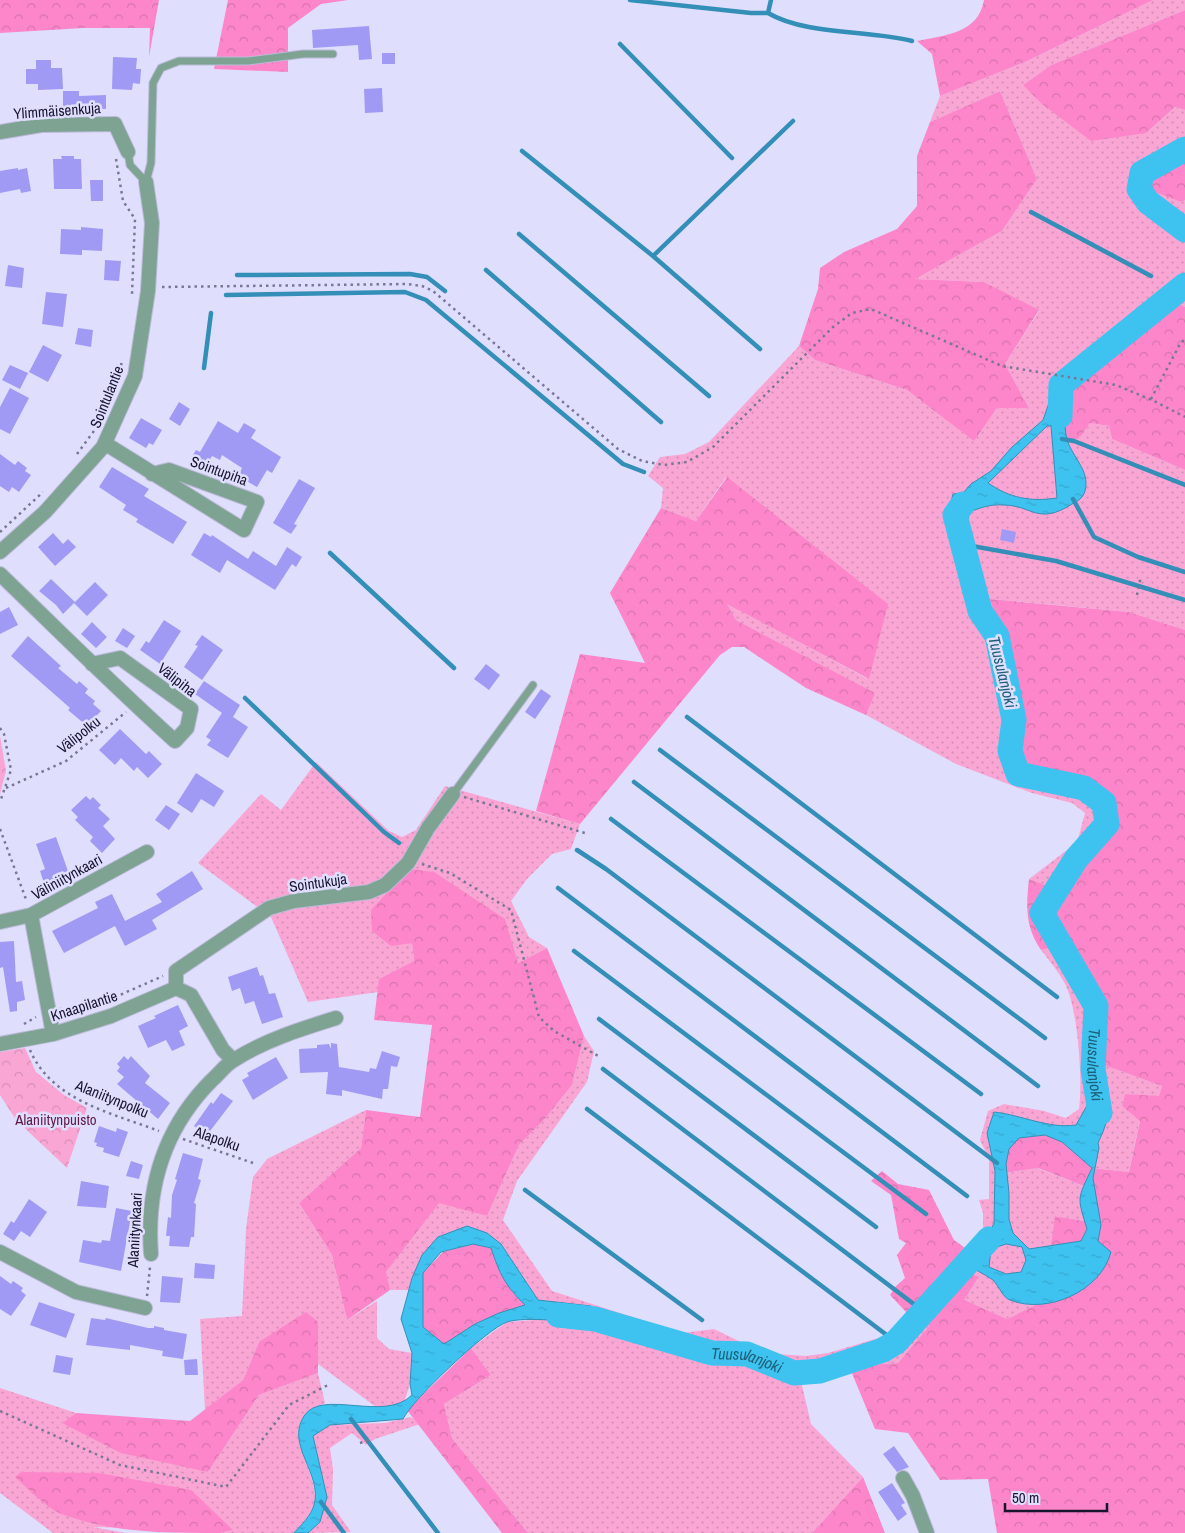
<svg xmlns="http://www.w3.org/2000/svg" width="1185" height="1533" font-family="'Archivo Narrow',sans-serif">
  <style>
    .grass { fill: url(#grass-dots) }
    .forest { fill: url(#forest-crowns) }
    .park { fill: url(#park-crowns) }
    .water { fill: url(#water-ripples); stroke: #338fb7; fill-rule: evenodd }
    .lines { fill: none; stroke-linecap: round; stroke-linejoin: round }
    .stream { stroke: #338fb7; stroke-width: 4.5 }
    .river { stroke: #3ec3f1; stroke-width: 25 }
    .building { fill: #a19af4 }
    .lane-casing { stroke: #bbbad8; stroke-width: 9 }
    .street-casing { stroke: #bbbad8; stroke-width: 16 }
    .path { stroke: #797795; stroke-width: 2.5; stroke-dasharray: 2.5 4; stroke-linecap: butt }
    .lane { stroke: #7ea393; stroke-width: 7 }
    .street { stroke: #7ea393; stroke-width: 14 }
    .labels { text-anchor: middle; stroke-width: 5; stroke-linejoin: round; paint-order: stroke }
    .street-label { font-size: 15px; fill: #181531; stroke: #dfdefd }
    .park-label { font-size: 15px; fill: #611946; stroke: #dfdefd }
    .water-label { font-size: 16px; font-style: italic; fill: #1c6079; stroke: #dfdefd }
  </style>
  <defs>
    <pattern id="grass-dots" width="8" height="8" patternUnits="userSpaceOnUse" patternTransform="scale(1.25)"><rect width="8" height="8" fill="#faa6d4"/><path d="M2 2h.1M6 6h.1" fill="none" stroke="#d68eb6" stroke-width="1.8" stroke-linecap="round"/></pattern>
    <pattern id="forest-crowns" width="20" height="18" patternUnits="userSpaceOnUse" patternTransform="scale(1.25)"><rect width="20" height="18" fill="#fc86c9"/><path d="M2 6a3 3 0 1 1 6 0M12 15a3 3 0 1 1 6 0" fill="none" stroke="#d773ad"/></pattern>
    <pattern id="park-crowns" width="20" height="18" patternUnits="userSpaceOnUse" patternTransform="scale(1.25)"><rect width="20" height="18" fill="#faa6d4"/><path d="M2 6a3 3 0 1 1 6 0M12 15a3 3 0 1 1 6 0" fill="none" stroke="#d68eb6"/></pattern>
    <pattern id="water-ripples" width="26" height="14" patternUnits="userSpaceOnUse" patternTransform="scale(1.25)"><rect width="26" height="14" fill="#3ec3f1"/><path d="M2 4q2-2 4 0t4 0M15 11q2-2 4 0t4 0" fill="none" stroke="#36a7cf"/></pattern>
  </defs>
  <rect width="100%" height="100%" fill="#dfdefd"/>
  <!-- grass -->
  <path class="grass" d="M 1153,0 L 1185,0 L 1185,10 L 1051,65 L 1023,85 L 1146,133 L 1175,107 L 1185,110 L 1185,139 L 1165,151 L 1182,202 L 1185,200 L 1185,307 L 1166,297 L 1081,437 L 1090,423 L 1109,426 L 1112,439 L 1185,470 L 1185,630 L 1129,612 L 991,599 L 1021,698 L 1017,753 L 1040,775 L 1093,780 L 1104,797 L 1109,823 L 1062,891 L 1029,879 L 1067,850 L 1078,839 L 1085,813 L 1072,803 L 1032,793 L 956,764 L 866,715 L 874,693 L 736,620 L 726,603 L 868,679 L 726,477 L 696,521 L 661,508 L 663,488 L 648,476 L 660,457 L 685,454 L 709,442 L 799,346 L 815,360 L 907,390 L 974,440 L 997,408 L 1029,408 L 1005,364 L 1039,311 L 984,282 L 914,279 L 1002,231 L 1037,179 L 1000,91 L 930,122 L 940,96 L 1025,62 Z
    M 316,762 L 389,831 L 402,837 L 416,830 L 445,786 L 580,824 L 571,849 L 552,854 L 527,879 L 511,901 L 529,937 L 547,948 L 518,963 L 412,943 L 414,961 L 380,979 L 378,992 L 308,1002 L 271,917 L 198,863 L 261,794 L 281,810 Z
    M 1068,944 L 1105,1003 L 1101,1064 L 1162,1086 L 1159,1097 L 1125,1094 L 1122,1106 L 1140,1120 L 1129,1172 L 1092,1168 L 1062,1142 L 1005,1173 L 1037,1168 L 1094,1190 L 1090,1222 L 1055,1216 L 1082,1283 L 1007,1319 L 963,1300 L 956,1263 L 983,1236 L 983,1213 L 979,1200 L 989,1199 L 989,1159 L 980,1140 L 988,1111 L 1004,1104 L 1044,1111 L 1066,1118 L 1079,1109 C 1083,1082 1078,1005 1064,982 C 1058,971 1049,960 1041,950 Z
    M 584,1036 L 594,1051 L 587,1082 L 517,1181 L 503,1220 L 552,1291 L 682,1333 L 714,1329 L 755,1349 L 778,1354 L 806,1356 L 828,1353 L 892,1334 L 906,1312 L 929,1326 L 898,1363 L 848,1366 L 801,1381 L 811,1424 L 863,1477 L 812,1533 L 528,1533 L 452,1438 L 444,1404 L 491,1375 L 471,1348 L 507,1322 L 547,1319 L 591,1324 L 538,1300 L 502,1245 L 468,1226 L 412,1278 L 410,1290 L 390,1290 L 385,1273 L 439,1202 L 487,1216 L 519,1145 L 544,1120 L 572,1085 Z
    M 366,1110 L 361,1148 L 299,1203 L 332,1255 L 347,1320 L 377,1301 L 377,1338 L 389,1349 L 412,1353 L 410,1384 L 404,1403 L 388,1408 L 376,1407 L 318,1364 L 318,1322 L 259,1342 L 243,1380 L 205,1410 L 200,1319 L 242,1316 L 246,1229 L 253,1177 L 267,1159 Z
    M 318,1373 L 325,1403 C 319,1407 309,1410 305,1415 C 284,1439 321,1476 314,1504 C 311,1515 301,1525 294,1533 L 220,1533 L 232,1530 L 93,1527 L 125,1533 L 53,1533 L 0,1493 L 0,1388 L 76,1413 L 62,1423 L 208,1472 L 259,1395 Z
    M 411,1417 L 420,1424 L 375,1439 L 366,1445 L 352,1433 L 330,1448 L 333,1469 L 332,1505 L 351,1532 L 308,1533 L 320,1522 L 319,1461 L 313,1436 L 330,1425 L 385,1423 Z"/>
  <!-- forest -->
  <path class="forest" d="M 0,0 L 159,0 L 149,57 L 150,28 L 83,28 L 0,33 Z
    M 228,0 L 348,0 L 321,4 L 288,28 L 288,72 L 214,69 Z
    M 984,0 L 1153,0 L 1025,62 L 940,96 L 932,54 L 917,41 C 945,35 978,34 984,0 Z
    M 1185,10 L 1185,110 L 1175,107 L 1146,133 L 1091,141 L 1042,104 L 1023,85 L 1051,65 Z
    M 1000,91 L 1037,179 L 1002,231 L 915,279 L 984,282 L 1039,310 L 1005,364 L 1029,408 L 997,408 L 974,441 L 907,390 L 815,360 L 799,346 L 818,289 L 820,268 L 844,252 L 897,229 L 917,206 L 917,156 L 930,122 Z
    M 1185,139 L 1185,200 L 1182,202 L 1144,188 L 1165,151 Z
    M 1166,297 L 1185,307 L 1185,470 L 1112,439 L 1109,426 L 1090,423 L 1081,436 L 1056,449 L 1058,384 Z
    M 727,477 L 888,604 L 869,679 L 727,604 L 736,620 L 875,693 L 866,715 L 806,688 L 744,647 L 732,647 L 720,655 L 580,824 L 536,811 L 580,654 L 645,663 L 610,593 L 661,508 L 696,521 Z
    M 990,599 L 1129,612 L 1185,630 L 1185,1533 L 997,1533 L 988,1479 L 940,1480 L 908,1433 L 875,1429 L 849,1366 L 898,1363 L 929,1326 L 906,1312 L 890,1295 L 895,1287 L 905,1278 L 897,1255 L 906,1243 L 899,1239 L 891,1195 L 871,1181 L 882,1171 L 898,1184 L 929,1190 L 954,1240 L 968,1250 L 956,1263 L 978,1277 L 964,1300 L 1007,1319 L 1081,1283 L 1047,1277 L 1055,1216 L 1090,1222 L 1094,1190 L 1038,1168 L 1004,1173 L 1001,1146 L 1019,1138 L 1045,1135 L 1062,1142 L 1092,1168 L 1129,1172 L 1140,1121 L 1122,1106 L 1125,1094 L 1159,1096 L 1162,1086 L 1101,1064 L 1105,1003 L 1068,944 L 1041,950 C 1025,927 1026,906 1029,879 L 1062,891 L 1109,823 L 1104,797 L 1093,780 L 1040,775 L 1022,770 L 1017,753 L 1021,698 Z
    M 409,869 L 434,872 L 505,919 L 518,963 L 547,948 L 584,1036 L 572,1085 L 544,1120 L 519,1145 L 487,1216 L 439,1203 L 386,1272 L 390,1290 L 347,1320 L 332,1255 L 299,1203 L 361,1148 L 366,1110 L 420,1117 L 432,1025 L 374,1020 L 379,979 L 414,961 L 412,943 L 391,946 L 372,931 L 371,910 Z
    M 473,1244 L 491,1248 C 499,1272 507,1288 525,1305 C 495,1315 470,1327 444,1345 L 423,1327 L 423,1273 L 443,1252 Z
    M 306,1312 L 318,1322 L 318,1373 L 259,1395 L 208,1472 L 121,1453 L 62,1423 L 76,1413 L 190,1421 L 243,1380 L 259,1342 Z
    M 471,1348 L 491,1375 L 444,1404 L 452,1438 L 528,1533 L 502,1533 L 407,1410 Z
    M 21,1472 L 99,1473 L 191,1490 L 233,1530 L 220,1533 C 165,1533 109,1533 59,1513 C 43,1505 28,1488 15,1477 Z
    M 863,1477 L 885,1533 L 812,1533 Z"/>
  <!-- park -->
  <path class="park" d="M 0,736 L 6,771 L 0,794 Z
    M 25,1048 L 36,1072 L 64,1095 L 87,1108 L 67,1168 L 16,1120 L 0,1095 L 0,1052 Z"/>
  <!-- water -->
  <path class="water" d="M 1057,380 L 1073,385 C 1070,401 1063,419 1066,435 C 1069,455 1091,469 1085,491 C 1083,498 1078,501 1072,504 C 1038,526 1032,505 1003,505 C 990,504 980,508 969,512 L 968,524 L 971,535 L 951,537 L 951,502 L 953,494 L 963,493 L 971,484 L 991,471 L 1012,447 L 1043,420 ZM 1047,426 L 1051,426 L 1057,498 C 1030,502 1010,498 988,483 Z
    M 1090,1080 L 1098,1081 C 1112,1108 1110,1117 1098,1143 L 1099,1148 L 1093,1178 L 1101,1225 L 1098,1241 L 1111,1252 C 1101,1291 1047,1315 1010,1300 C 1003,1298 999,1286 993,1280 C 983,1273 972,1269 964,1261 L 989,1234 L 994,1223 L 995,1171 L 987,1133 L 994,1112 C 1022,1115 1048,1129 1076,1125 L 1089,1102 ZM 1045,1135 L 1062,1142 L 1092,1168 C 1077,1200 1077,1196 1087,1229 L 1081,1241 L 1029,1249 L 1013,1233 L 1009,1219 L 1009,1193 L 1006,1164 L 1009,1149 L 1019,1138 ZM 1006,1244 L 1022,1247 L 1026,1260 L 1021,1272 L 1006,1274 L 989,1267 L 991,1249 Z
    M 467,1226 L 487,1233 L 501,1244 L 538,1300 L 591,1306 L 592,1324 C 571,1322 526,1316 507,1322 C 487,1329 413,1399 403,1419 L 330,1425 L 313,1436 L 327,1497 L 320,1522 L 308,1533 L 294,1533 C 301,1525 311,1516 314,1505 C 323,1474 285,1445 304,1416 C 322,1388 384,1423 412,1395 L 410,1384 L 412,1353 L 401,1319 L 412,1278 L 422,1255 L 438,1237 ZM 473,1244 L 491,1248 C 500,1275 505,1285 525,1305 L 499,1313 L 475,1324 L 444,1344 L 423,1327 L 423,1273 L 441,1252 Z"/>
  <g class="lines">
    <!-- stream -->
    <path class="stream" d="M 630,0 L 751,13 L 768,13 L 771,0
      M 768,13 C 805,35 868,30 912,41
      M 620,44 L 732,158
      M 522,151 L 653,256 L 760,349
      M 1031,212 L 1151,276
      M 519,234 L 709,396
      M 653,256 L 793,121
      M 486,270 L 661,422
      M 237,275 L 410,274 L 427,277 L 445,291
      M 226,295 L 405,292 L 426,300 L 623,464 L 644,472
      M 204,368 L 211,313
      M 1062,439 L 1074,441 L 1185,485
      M 1073,499 L 1094,537 L 1138,557 L 1185,572
      M 961,544 L 1056,561 L 1185,600
      M 330,553 L 454,668
      M 245,698 L 384,832 L 399,843
      M 687,717 L 1057,997
      M 660,750 L 1045,1038
      M 634,782 L 1038,1086
      M 611,819 L 981,1094
      M 577,850 L 606,869 L 997,1163
      M 558,888 L 967,1196
      M 574,951 L 926,1214
      M 599,1019 L 876,1227
      M 603,1069 L 923,1311
      M 587,1109 L 896,1342
      M 525,1190 L 702,1320
      M 351,1419 L 438,1533
      M 321,1502 L 344,1533"/>
    <!-- river -->
    <g class="river">
      <path d="M 1185,149 L 1142,173 L 1139,189 L 1148,202 L 1185,230"/>
      <path d="M 1060,416 L 1061,385 L 1185,285"/>
      <path id="s1" d="M 963,504 L 955,515 L 980,611 L 997,636 L 1014,720 L 1010,751 L 1018,774 L 1084,788 L 1104,803 L 1107,824 L 1076,859 L 1042,913 L 1096,1006 L 1093,1069 L 1100,1113"/>
      <path id="s2" d="M 558,1315 L 595,1319 L 712,1353 L 747,1354 L 794,1373 L 820,1371 L 883,1350 L 896,1342 L 989,1239"/>
    </g>
  </g>
  <!-- building -->
  <path class="building" d="M 369,26 L 372,59 L 359,60 L 358,45 L 313,48 L 312,30 Z
    M 382,53 L 395,53 L 395,64 L 382,64 Z
    M 113,57 L 137,58 L 136,69 L 141,69 L 140,84 L 133,83 L 132,90 L 112,89 Z
    M 36,60 L 51,60 L 51,68 L 62,68 L 63,89 L 38,90 L 38,84 L 26,84 L 26,69 L 36,69 Z
    M 382,88 L 383,112 L 365,113 L 364,89 Z
    M 63,91 L 79,91 L 79,96 L 106,95 L 106,109 L 63,108 Z
    M 61,156 L 74,156 L 74,159 L 81,159 L 82,189 L 54,189 L 53,159 L 62,159 Z
    M 18,168 L 18,170 L 27,168 L 31,191 L 21,193 L 20,189 L 0,193 L 0,171 Z
    M 90,180 L 103,180 L 103,201 L 91,201 Z
    M 81,227 L 103,229 L 102,251 L 82,250 L 82,255 L 60,254 L 61,229 L 81,230 Z
    M 105,260 L 121,261 L 119,281 L 104,280 Z
    M 8,265 L 24,268 L 22,288 L 5,286 Z
    M 46,292 L 67,294 L 63,327 L 42,324 Z
    M 78,328 L 93,330 L 91,347 L 75,344 Z
    M 43,345 L 62,355 L 48,382 L 29,372 Z
    M 10,365 L 28,373 L 20,389 L 2,380 Z
    M 10,388 L 29,398 L 10,434 L 0,429 L 0,407 Z
    M 179,402 L 190,409 L 180,426 L 169,419 Z
    M 141,418 L 162,430 L 153,445 L 149,443 L 146,448 L 129,438 Z
    M 218,421 L 238,433 L 244,423 L 256,430 L 251,438 L 281,457 L 272,473 L 267,470 L 257,487 L 238,476 L 242,468 L 222,455 L 220,460 L 212,456 L 205,468 L 190,460 L 196,450 L 200,452 Z
    M 0,454 L 15,465 L 18,461 L 27,468 L 25,471 L 31,475 L 19,492 L 12,487 L 9,492 L 0,486 Z
    M 112,467 L 149,489 L 144,496 L 187,522 L 173,544 L 136,522 L 138,519 L 123,510 L 126,505 L 99,487 Z
    M 299,479 L 315,488 L 294,524 L 297,525 L 291,534 L 273,523 Z
    M 1002,529 L 1016,532 L 1014,543 L 1000,540 Z
    M 53,533 L 63,544 L 68,539 L 76,547 L 55,566 L 38,547 Z
    M 204,533 L 211,537 L 212,535 L 248,559 L 253,551 L 276,566 L 287,547 L 302,557 L 296,567 L 292,564 L 275,590 L 227,560 L 220,573 L 191,555 Z
    M 51,579 L 75,602 L 95,582 L 108,595 L 87,616 L 74,603 L 63,614 L 56,605 L 39,591 Z
    M 9,607 L 18,625 L 0,634 L 0,612 Z
    M 164,620 L 181,631 L 160,664 L 140,650 L 146,641 L 149,643 Z
    M 92,622 L 107,637 L 96,648 L 81,634 Z
    M 123,628 L 135,636 L 127,648 L 115,641 Z
    M 202,635 L 223,650 L 202,680 L 184,667 L 198,646 L 195,645 Z
    M 28,636 L 61,666 L 58,668 L 77,684 L 79,681 L 88,689 L 85,693 L 95,701 L 93,704 L 101,711 L 87,726 L 68,710 L 70,708 L 11,656 Z
    M 486,664 L 500,675 L 489,690 L 474,679 Z
    M 204,681 L 240,705 L 233,717 L 248,727 L 228,758 L 207,745 L 211,740 L 206,737 L 222,713 L 195,694 Z
    M 541,689 L 551,696 L 535,719 L 525,712 Z
    M 120,729 L 146,754 L 149,751 L 162,764 L 148,778 L 137,767 L 134,771 L 121,758 L 115,765 L 99,750 Z
    M 196,773 L 224,791 L 214,807 L 201,799 L 192,813 L 177,803 Z
    M 86,796 L 90,800 L 93,797 L 101,805 L 98,808 L 110,819 L 103,826 L 115,839 L 102,853 L 90,841 L 93,837 L 75,820 L 78,817 L 71,810 Z
    M 166,805 L 180,814 L 169,830 L 155,820 Z
    M 56,837 L 69,874 L 44,883 L 40,871 L 45,869 L 36,844 Z
    M 192,871 L 203,889 L 152,920 L 157,929 L 125,946 L 115,926 L 64,953 L 52,931 L 98,908 L 95,902 L 112,894 L 125,921 L 162,902 L 156,894 Z
    M 14,941 L 16,982 L 22,981 L 25,1000 L 17,1002 L 17,1011 L 10,1012 L 3,967 L 0,968 L 0,942 Z
    M 257,967 L 260,976 L 263,975 L 269,994 L 275,993 L 283,1017 L 262,1024 L 254,1001 L 245,1004 L 240,988 L 232,991 L 228,977 Z
    M 178,1005 L 188,1026 L 179,1031 L 185,1045 L 172,1051 L 166,1040 L 148,1048 L 138,1026 L 156,1018 L 154,1016 Z
    M 331,1043 L 337,1044 L 339,1067 L 369,1072 L 370,1068 L 376,1069 L 382,1051 L 400,1057 L 397,1067 L 391,1066 L 388,1089 L 383,1089 L 382,1099 L 342,1090 L 342,1096 L 326,1094 L 328,1072 L 300,1073 L 299,1049 L 317,1048 L 317,1045 L 329,1044 L 331,1049 Z
    M 124,1056 L 128,1060 L 131,1056 L 150,1076 L 145,1083 L 170,1103 L 158,1119 L 117,1084 L 124,1077 L 117,1071 L 120,1067 L 117,1064 Z
    M 276,1057 L 288,1078 L 253,1100 L 242,1080 L 249,1076 L 247,1073 Z
    M 221,1093 L 233,1101 L 207,1135 L 194,1126 L 211,1102 L 213,1104 Z
    M 99,1126 L 116,1132 L 117,1128 L 128,1132 L 119,1157 L 103,1152 L 104,1148 L 96,1146 L 97,1143 L 94,1142 Z
    M 183,1153 L 203,1159 L 198,1179 L 201,1180 L 194,1203 L 196,1204 L 194,1237 L 191,1237 L 189,1247 L 169,1246 L 170,1236 L 166,1236 L 168,1217 L 171,1218 L 172,1195 L 177,1180 L 175,1179 Z
    M 131,1161 L 143,1165 L 139,1179 L 126,1176 Z
    M 81,1181 L 109,1186 L 106,1208 L 77,1206 Z
    M 29,1199 L 47,1212 L 30,1237 L 21,1231 L 14,1241 L 3,1234 L 11,1221 L 14,1223 Z
    M 116,1208 L 132,1211 L 121,1271 L 79,1262 L 83,1240 L 101,1243 L 102,1240 L 110,1241 Z
    M 195,1263 L 215,1265 L 214,1279 L 194,1278 Z
    M 0,1276 L 11,1284 L 13,1281 L 23,1288 L 21,1291 L 26,1295 L 11,1316 L 0,1309 Z
    M 162,1276 L 183,1278 L 180,1303 L 160,1302 Z
    M 39,1302 L 75,1314 L 66,1338 L 30,1325 Z
    M 91,1318 L 105,1320 L 106,1318 L 148,1328 L 154,1328 L 154,1326 L 164,1328 L 164,1330 L 187,1334 L 183,1359 L 162,1356 L 163,1351 L 130,1345 L 130,1350 L 86,1345 Z
    M 56,1355 L 73,1358 L 70,1375 L 53,1372 Z
    M 197,1359 L 198,1375 L 185,1375 L 184,1360 Z
    M 894,1446 L 909,1467 L 897,1472 L 883,1454 Z
    M 892,1483 L 905,1503 L 901,1505 L 907,1514 L 898,1521 L 878,1492 Z"/>
  <g class="lines">
    <!-- lane casing -->
    <g class="lane-casing">
      <path id="lane" d="M 128,152 L 130,165 L 146,182
        M 146,182 L 151,163 L 153,83 L 161,68 L 179,61 L 248,61 L 303,54 L 333,54
        M 453,794 L 533,685"/>
    </g>
    <!-- street casing -->
    <g class="street-casing">
      <path id="street" d="M 0,132 L 41,125 L 115,124 L 128,152
        M 106,444 L 244,530 L 257,502 L 169,470 L 152,474
        M 0,552 L 45,512 L 103,447 L 135,376 L 148,291 L 152,223 L 146,182
        M 0,574 C 58,630 115,687 175,741 L 187,728 L 191,709 L 120,658 L 92,664
        M 31,915 L 53,1034
        M 0,922 L 31,915 L 147,852
        M 176,988 L 176,971 L 269,908 L 294,901 L 369,892 L 385,885 L 408,863 L 428,828 L 453,794
        M 176,988 L 191,995 L 223,1050 L 233,1060
        M 0,1044 L 53,1034 L 111,1016 L 176,988
        M 0,1252 L 76,1292 L 145,1308
        M 151,1254 C 146,1187 164,1128 212,1080 C 219,1074 226,1064 234,1060 C 265,1040 301,1029 336,1018
        M 903,1478 L 913,1496 L 927,1533"/>
    </g>
    <!-- path -->
    <path class="path" d="M 116,159 L 123,201 L 135,219 L 132,294
      M 162,287 L 407,284 L 422,286 L 433,291 L 618,449 L 642,461 L 664,465 L 687,462 L 713,447 L 833,327 L 852,313 L 871,309 L 1002,366 L 1116,385 L 1154,401 L 1185,417
      M 118,378 L 122,361
      M 1151,399 L 1180,344 L 1185,339
      M 77,454 L 94,431
      M 0,532 L 43,492
      M 1137,595 L 1141,576
      M 0,728 L 4,734 L 11,770 L 0,802
      M 6,788 L 66,761 L 126,712
      M 464,797 L 585,833
      M 0,829 L 27,902
      M 422,864 L 450,873 L 511,910 L 539,1017 L 554,1031 L 600,1057
      M 97,1005 L 163,976
      M 60,1009 L 80,1011
      M 24,1024 L 36,1017
      M 30,1050 C 52,1101 112,1113 159,1131
      M 183,1139 L 256,1164
      M 147,1296 L 150,1267
      M 0,1411 L 120,1465 L 226,1487 L 289,1405 L 328,1385
      M 360,1443 L 372,1439"/>
    <!-- lane -->
    <use href="#lane" class="lane"/>
    <!-- street -->
    <use href="#street" class="street"/>
  </g>
  <g class="labels">
    <!-- street labels -->
    <g class="street-label">
      <text transform="translate(57 111) rotate(-4)" y="5">Ylimmäisenkuja</text>
      <text transform="translate(107 397) rotate(-68)" y="5">Sointulantie</text>
      <text transform="translate(219 471) rotate(20)" y="5">Sointupiha</text>
      <text transform="translate(177 680) rotate(38)" y="5">Välipiha</text>
      <text transform="translate(79 735) rotate(-38)" y="5">Välipolku</text>
      <text transform="translate(67 877) rotate(-29)" y="5">Väliniitynkaari</text>
      <text transform="translate(318 883) rotate(-8)" y="5">Sointukuja</text>
      <text transform="translate(84 1006) rotate(-18)" y="5">Knaapilantie</text>
      <text transform="translate(112 1099) rotate(22)" y="5">Alaniitynpolku</text>
      <text transform="translate(217 1139) rotate(19)" y="5">Alapolku</text>
      <text transform="translate(135 1230) rotate(-87)" y="5">Alaniitynkaari</text>
    </g>
    <!-- park labels -->
    <g class="park-label">
      <text x="56" y="1125">Alaniitynpuisto</text>
    </g>
    <!-- water labels -->
    <g class="water-label">
      <text transform="translate(1003 672) rotate(76)" y="6">Tuusulanjoki</text>
      <text dy="6" stroke="none"><textPath href="#s1" startOffset="675">Tuusulanjoki</textPath></text>
      <text dy="6" stroke="none"><textPath href="#s2" startOffset="195">Tuusulanjoki</textPath></text>
    </g>
  </g>
  <!-- scale -->
  <path d="M1005 1503v8h102v-8" fill="none" stroke="#181531" stroke-width="2.5"/>
  <text x="1012" y="1503" font-size="15" fill="#181531" stroke="#dfdefd" stroke-width="4" paint-order="stroke">50 m</text>
</svg>
